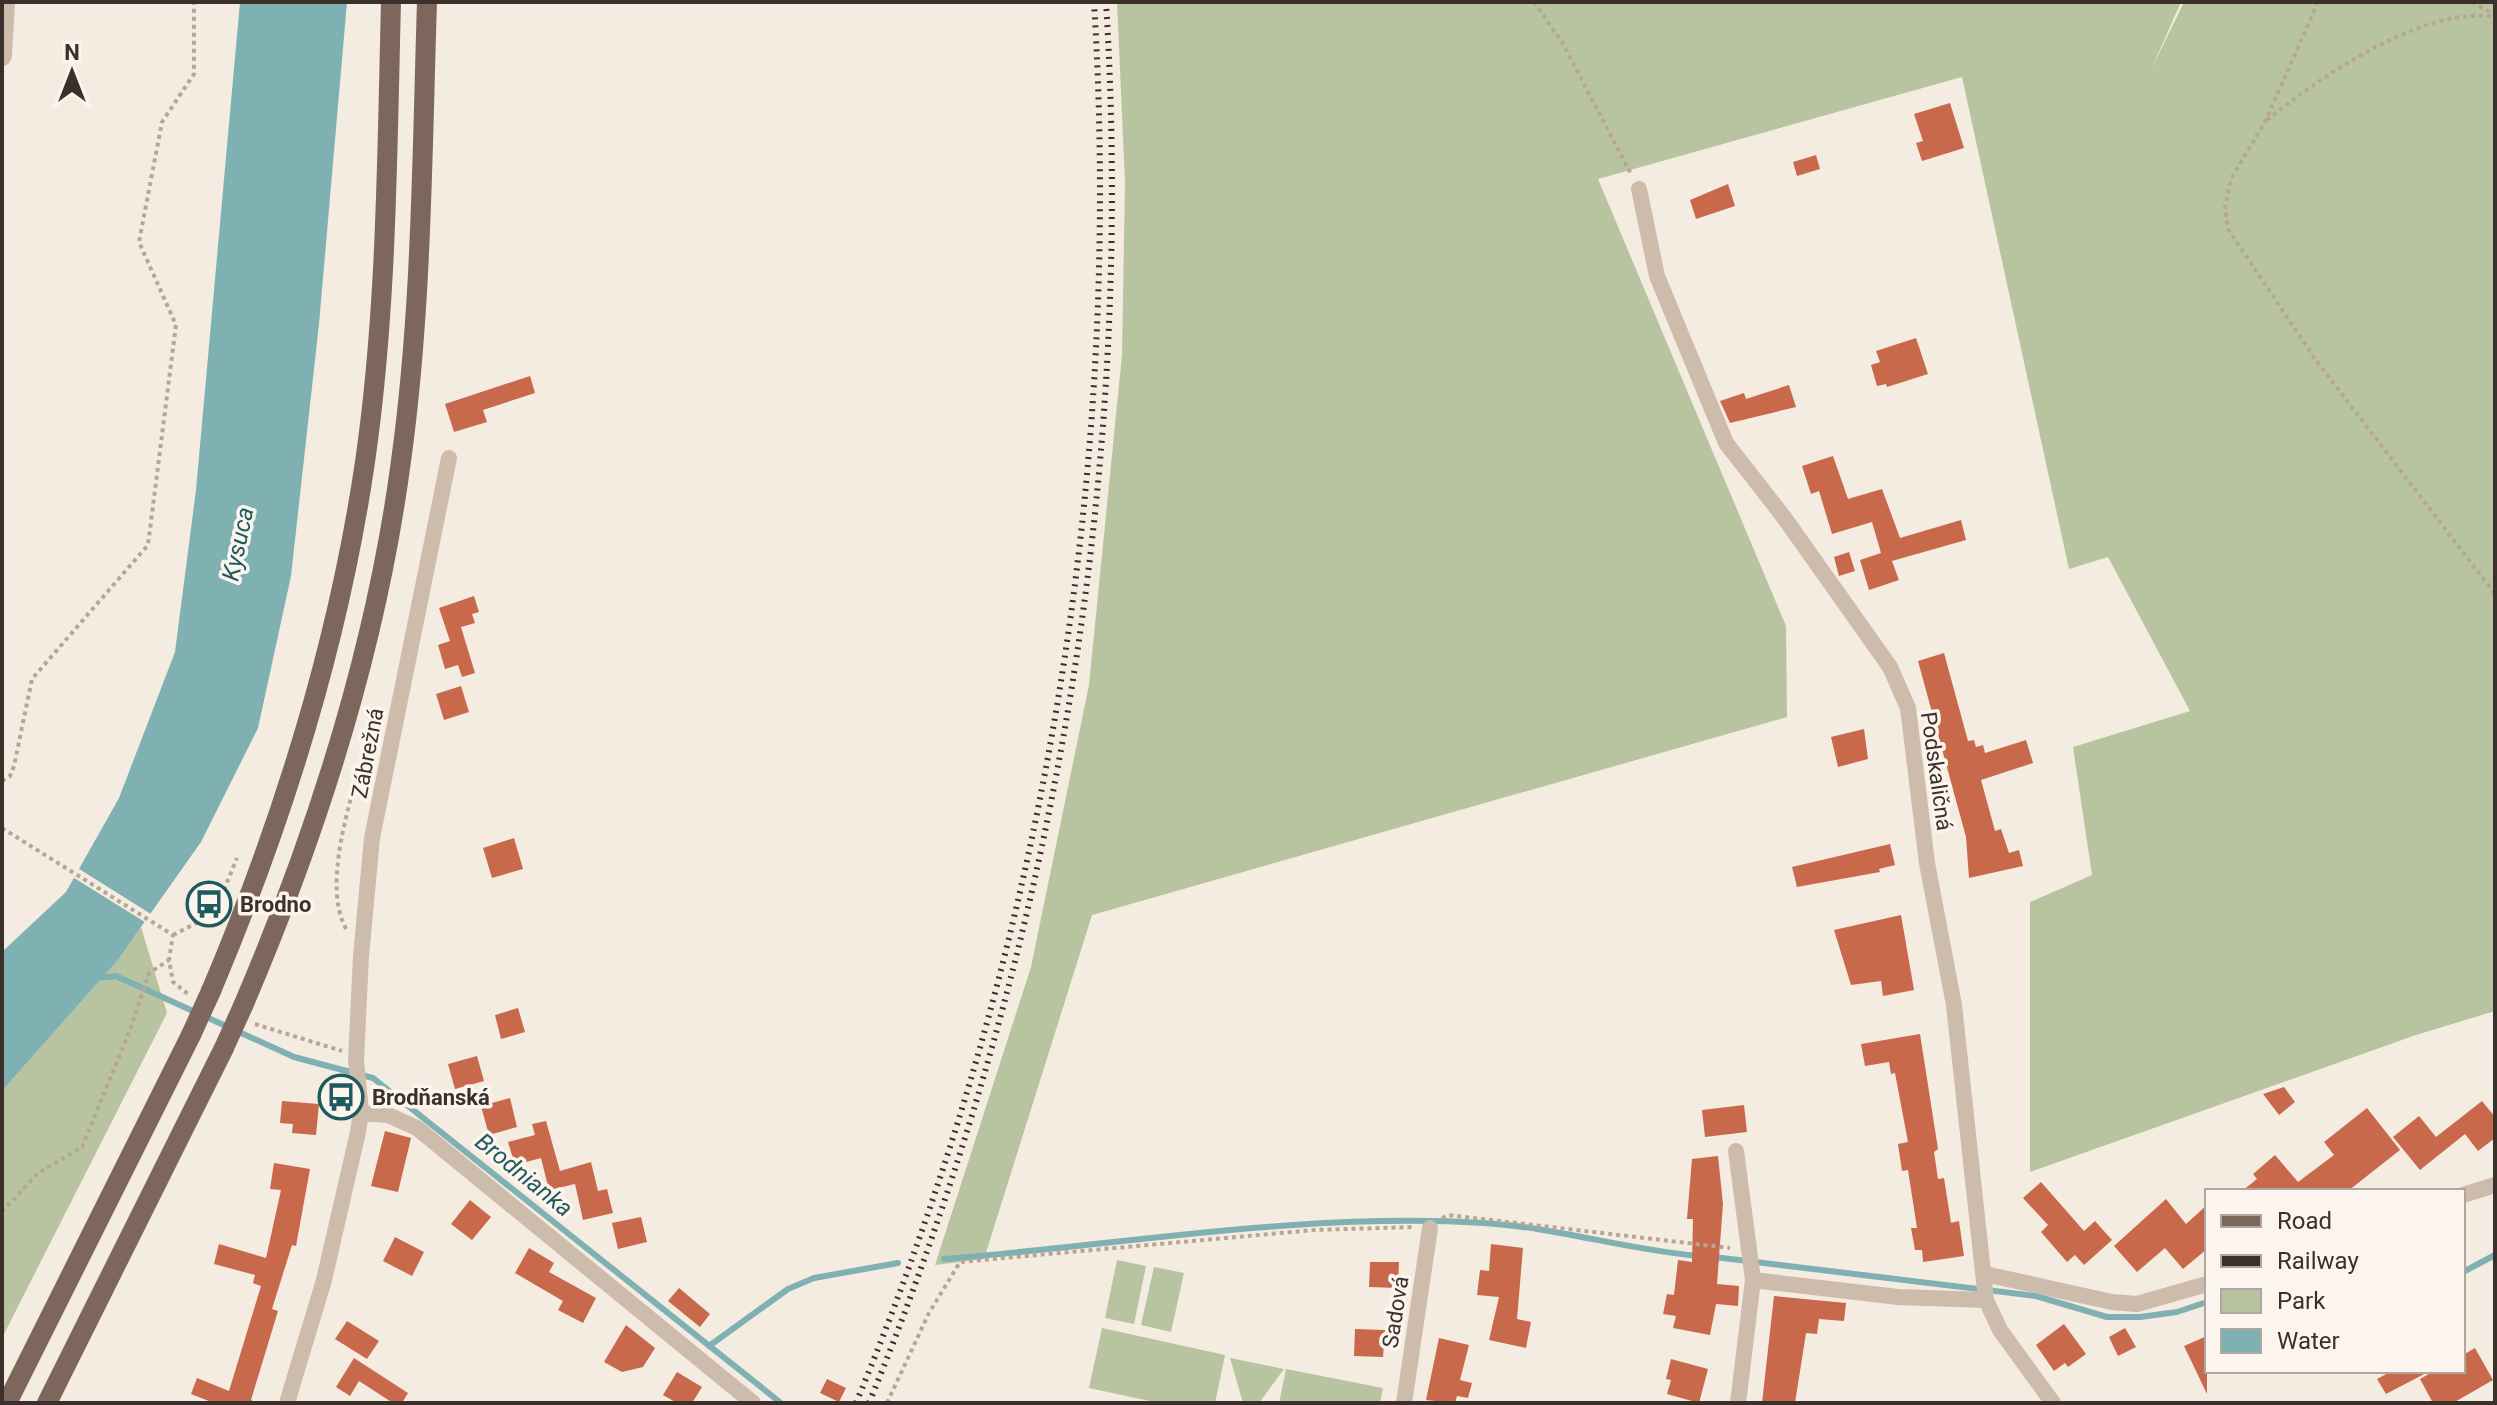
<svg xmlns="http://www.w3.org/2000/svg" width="2497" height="1405" font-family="Roboto,sans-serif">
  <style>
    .green { fill: #b8c4a0 }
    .water { fill: #7fb0b2 }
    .pier { fill: #f4ebe1 }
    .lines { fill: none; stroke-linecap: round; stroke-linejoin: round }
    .stream { stroke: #7fb0b2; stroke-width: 6 }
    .building { fill: #c8694b }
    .path { stroke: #b9a596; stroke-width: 4; stroke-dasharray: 4 4; stroke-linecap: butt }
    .minor { stroke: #cdbbac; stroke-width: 16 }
    .tertiary { stroke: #cdbbac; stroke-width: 20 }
    .primary { stroke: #7d675c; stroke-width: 20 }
    .rail { stroke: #3b302b; stroke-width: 6; stroke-dasharray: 2 6; stroke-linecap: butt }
    .primary-bridge { stroke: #7d675c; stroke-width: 20 }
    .labels { text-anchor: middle; stroke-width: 7; stroke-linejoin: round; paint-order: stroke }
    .street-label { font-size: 22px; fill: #3b302b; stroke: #fbf5ee }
    .poi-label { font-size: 22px; font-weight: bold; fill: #3b302b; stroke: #fbf5ee; text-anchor: start }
    .water-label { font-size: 24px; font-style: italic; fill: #1f5a5e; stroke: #fbf5ee }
  </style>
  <rect width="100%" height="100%" fill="#f4ebe1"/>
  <!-- green -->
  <path class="green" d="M 1117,2 L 2181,2 L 2151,70 L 2184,2 L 2495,2 L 2495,1011 L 2416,1035 L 2030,1172 L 2030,902 L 2092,875 L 2073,747 L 2190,711 L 2108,557 L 2069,569 L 1962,77 L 1598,179 L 1786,626 L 1787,717 L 1092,915 L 984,1259 L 935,1265 L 1031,967 L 1089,685 L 1122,355 L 1125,182 Z
    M 141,927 L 167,1013 L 2,1338 L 2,1091 L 118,960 Z
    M 1117,1260 L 1146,1266 L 1134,1324 L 1105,1318 Z
    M 1154,1267 L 1184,1273 L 1171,1332 L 1141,1325 Z
    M 1102,1328 L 1225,1355 L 1215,1403 L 1159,1403 L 1089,1388 Z
    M 1230,1358 L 1284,1369 L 1259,1403 L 1243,1403 Z
    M 1286,1369 L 1383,1388 L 1380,1403 L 1279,1403 Z"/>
  <!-- water -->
  <path class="water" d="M 240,2 L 347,2 L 319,324 L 291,576 L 258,728 L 201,842 L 141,927 L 118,960 L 2,1091 L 2,952 L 66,892 L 119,798 L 175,652 L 196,490 Z"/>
  <!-- pier -->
  <path class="pier" d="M 76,867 L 154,916 L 148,924 L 71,876 Z"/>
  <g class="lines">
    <!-- stream -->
    <path class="stream" d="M 95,978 L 116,976 L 294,1057 L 373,1078 L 781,1403
      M 1714,1257 L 2036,1296 L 2107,1317 L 2140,1317 L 2177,1312 L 2207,1302
      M 944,1259 C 1122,1245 1304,1212 1483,1223 C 1555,1227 1627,1250 1699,1256
      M 2463,1272 L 2495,1255
      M 709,1346 L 788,1289 L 814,1278 L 898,1263"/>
  </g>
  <!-- building -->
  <path class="building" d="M 1950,103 L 1964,148 L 1922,161 L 1916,143 L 1923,141 L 1914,114 Z
    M 1816,155 L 1820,169 L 1797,176 L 1793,162 Z
    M 1728,184 L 1735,206 L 1696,219 L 1690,200 Z
    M 1916,338 L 1928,374 L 1887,387 L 1886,384 L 1877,386 L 1871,365 L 1880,362 L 1876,351 Z
    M 530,376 L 535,393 L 483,410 L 487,422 L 454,432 L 445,404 Z
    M 1789,385 L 1796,407 L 1730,423 L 1720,401 L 1744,393 L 1746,399 Z
    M 1833,456 L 1848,499 L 1882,489 L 1900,538 L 1961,520 L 1966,540 L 1892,561 L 1899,580 L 1869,590 L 1860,560 L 1881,553 L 1872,522 L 1832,534 L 1819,491 L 1811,494 L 1802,466 Z
    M 1849,552 L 1855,571 L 1839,576 L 1834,557 Z
    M 474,596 L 479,612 L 472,614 L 475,623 L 461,627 L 475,673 L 462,677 L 458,665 L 445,669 L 438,645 L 450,641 L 439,608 Z
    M 1944,653 L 1968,741 L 1974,740 L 1976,747 L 1983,745 L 1985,753 L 2026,740 L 2033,763 L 1981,780 L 1995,831 L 2001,829 L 2009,853 L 2019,850 L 2023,866 L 1969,878 L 1966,837 L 1918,661 Z
    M 461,686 L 469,712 L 444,720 L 436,694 Z
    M 1864,729 L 1868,759 L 1838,767 L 1831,737 Z
    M 514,838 L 523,869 L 492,878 L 483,848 Z
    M 1890,844 L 1895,865 L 1879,869 L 1880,872 L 1797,887 L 1792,867 Z
    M 1901,915 L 1914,990 L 1883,996 L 1881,981 L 1851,985 L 1834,930 Z
    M 518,1008 L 525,1032 L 501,1039 L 495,1015 Z
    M 1920,1034 L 1938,1149 L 1934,1152 L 1938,1179 L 1944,1178 L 1951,1223 L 1959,1221 L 1964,1256 L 1923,1262 L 1922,1250 L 1915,1250 L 1911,1228 L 1917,1228 L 1908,1170 L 1902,1171 L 1898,1144 L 1908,1142 L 1895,1073 L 1891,1074 L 1889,1062 L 1865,1066 L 1861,1044 Z
    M 477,1056 L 484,1081 L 455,1089 L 448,1064 Z
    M 2284,1087 L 2295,1102 L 2279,1115 L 2263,1094 Z
    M 510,1098 L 517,1127 L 489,1135 L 481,1106 Z
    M 282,1101 L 319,1104 L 316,1135 L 292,1133 L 293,1124 L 280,1123 Z
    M 2482,1101 L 2495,1117 L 2495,1138 L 2478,1151 L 2465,1134 L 2420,1170 L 2393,1137 L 2419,1116 L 2436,1137 Z
    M 1744,1105 L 1747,1132 L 1705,1137 L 1702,1110 Z
    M 2367,1108 L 2400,1150 L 2348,1191 L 2242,1191 L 2257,1179 L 2253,1174 L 2275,1155 L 2298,1182 L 2334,1155 L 2324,1142 Z
    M 546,1121 L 560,1171 L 591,1162 L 598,1191 L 607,1189 L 613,1213 L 583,1220 L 575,1184 L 549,1190 L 541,1158 L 515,1165 L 508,1142 L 535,1135 L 532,1124 Z
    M 385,1131 L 411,1138 L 398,1192 L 371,1186 Z
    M 1718,1156 L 1723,1204 L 1717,1284 L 1739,1286 L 1738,1306 L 1716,1304 L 1710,1335 L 1673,1328 L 1676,1316 L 1663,1314 L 1667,1294 L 1674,1295 L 1678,1260 L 1692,1262 L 1693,1219 L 1687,1219 L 1692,1159 Z
    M 274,1163 L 310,1169 L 296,1246 L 292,1245 L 272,1309 L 278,1311 L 251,1400 L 257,1403 L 214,1403 L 191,1394 L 197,1378 L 229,1391 L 261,1286 L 253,1283 L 255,1275 L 214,1264 L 219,1244 L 266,1258 L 281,1190 L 270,1189 Z
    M 2041,1182 L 2084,1231 L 2095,1221 L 2112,1240 L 2084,1265 L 2075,1255 L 2067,1262 L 2041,1232 L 2048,1225 L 2023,1198 Z
    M 2166,1199 L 2186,1224 L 2207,1205 L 2207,1249 L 2183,1269 L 2165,1248 L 2137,1272 L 2114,1246 Z
    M 470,1200 L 491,1217 L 472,1240 L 451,1224 Z
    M 641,1217 L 647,1242 L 618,1249 L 612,1223 Z
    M 395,1237 L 424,1252 L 412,1276 L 383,1261 Z
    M 1491,1244 L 1523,1248 L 1517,1319 L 1531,1322 L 1526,1348 L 1489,1340 L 1499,1297 L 1477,1295 L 1480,1270 L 1489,1271 Z
    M 529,1248 L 554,1263 L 549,1272 L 596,1298 L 583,1323 L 558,1310 L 563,1301 L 515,1273 Z
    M 1370,1262 L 1399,1262 L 1398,1288 L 1369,1287 Z
    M 679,1288 L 710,1314 L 700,1327 L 668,1301 Z
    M 1774,1296 L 1846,1303 L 1844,1321 L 1819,1319 L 1817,1334 L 1806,1333 L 1795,1403 L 1762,1403 Z
    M 347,1321 L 379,1341 L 367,1359 L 335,1339 Z
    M 2064,1324 L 2086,1354 L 2068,1367 L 2065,1363 L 2054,1371 L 2036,1345 Z
    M 626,1325 L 655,1348 L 643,1367 L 622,1372 L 604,1362 Z
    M 2125,1328 L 2136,1347 L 2118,1356 L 2109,1337 Z
    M 1355,1329 L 1385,1330 L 1383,1357 L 1354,1356 Z
    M 2207,1336 L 2207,1394 L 2184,1346 Z
    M 1439,1338 L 1469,1345 L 1460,1380 L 1472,1383 L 1468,1398 L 1457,1396 L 1455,1403 L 1426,1400 Z
    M 2475,1348 L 2493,1380 L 2453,1403 L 2433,1403 L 2420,1379 L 2434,1371 L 2463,1371 L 2463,1355 Z
    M 354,1358 L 408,1393 L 402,1403 L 393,1403 L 359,1381 L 350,1396 L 336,1387 Z
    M 1671,1359 L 1708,1369 L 1699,1403 L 1667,1394 L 1671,1380 L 1666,1379 Z
    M 2392,1371 L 2430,1371 L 2386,1394 L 2377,1379 Z
    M 677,1372 L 702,1387 L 692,1403 L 677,1403 L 663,1395 Z
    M 827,1379 L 846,1388 L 839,1402 L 820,1393 Z"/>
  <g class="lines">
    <!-- path -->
    <path class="path" d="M 1534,2 L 1562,42 L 1631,174
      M 2318,2 L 2265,122 L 2231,179 L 2225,208 L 2228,229 L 2315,359 L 2495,594
      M 2472,2 L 2495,15
      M 2267,120 C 2320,77 2424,5 2495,17
      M 2,781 L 10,776 L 14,766 L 32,679 L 148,545 L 176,325 L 139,242 L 162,122 L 194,74 L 194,2
      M 2,828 L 173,935 L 169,960 L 173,982 L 188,994
      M 346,929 C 322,885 350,801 363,757
      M 173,935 L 214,914 L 237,858
      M 255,1024 L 342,1051
      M 2,1212 L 38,1173 L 82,1147 L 130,1030 L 149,973 L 169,960
      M 1442,1218 L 1448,1215 L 1730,1248
      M 887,1403 L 929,1313 L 960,1262 L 1314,1230 L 1413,1227"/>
    <!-- minor -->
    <path class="minor" d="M 1639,189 L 1657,276 L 1726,443 L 1783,516 L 1890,667 L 1908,708 L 1927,863 L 1954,1005 L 1986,1300 L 2000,1330 L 2053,1403
      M 361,1113 L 388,1115 L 417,1128 L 753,1403
      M 1736,1151 L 1753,1280 L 1738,1403
      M 2463,1195 L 2495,1185
      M 1985,1274 L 2112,1302 L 2137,1304 L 2207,1284
      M 1753,1280 L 1898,1297 L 1986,1300
      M 287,1403 L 324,1280 L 358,1132 L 361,1113 L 356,1060 L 361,956 L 372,838 L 449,458
      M 1404,1403 L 1430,1228"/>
    <!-- tertiary -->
    <path class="tertiary" d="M 2,56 L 5,2"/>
    <!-- primary -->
    <path class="primary" d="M 211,991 C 283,821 338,646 365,462 C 387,310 387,155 391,2
      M 243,1006 C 318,831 376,650 401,461 C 422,309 422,155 427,2
      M 7,1403 L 191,1035
      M 47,1403 L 224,1048"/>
    <!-- rail -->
    <path class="rail" d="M 856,1403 C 1040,961 1124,480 1094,2
      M 869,1403 C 1051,960 1136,481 1106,2"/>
    <!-- primary-bridge -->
    <path class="primary-bridge" d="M 191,1035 L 211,991
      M 224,1048 L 243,1006"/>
  </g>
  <!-- icons -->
  <defs>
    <g id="bus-ring" transform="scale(2.3)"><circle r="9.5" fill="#fbf5ee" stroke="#1f5a5e" stroke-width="1.5"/><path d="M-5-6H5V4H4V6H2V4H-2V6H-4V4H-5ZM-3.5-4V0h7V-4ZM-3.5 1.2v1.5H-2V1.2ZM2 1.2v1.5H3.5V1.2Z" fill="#1f5a5e"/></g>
  </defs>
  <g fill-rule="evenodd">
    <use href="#bus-ring" x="209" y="904"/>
    <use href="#bus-ring" x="341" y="1097"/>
  </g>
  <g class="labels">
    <!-- street labels -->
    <g class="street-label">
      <text transform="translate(367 753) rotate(-79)" y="8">Zábrežná</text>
      <text transform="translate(1937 771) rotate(82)" y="8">Podskaličná</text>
      <text transform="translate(1395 1312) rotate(-81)" y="8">Sadová</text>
    </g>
    <!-- poi labels -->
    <g class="poi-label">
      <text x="240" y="912">Brodno</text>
      <text x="372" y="1105">Brodňanská</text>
    </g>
    <!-- water labels -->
    <g class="water-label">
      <text transform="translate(238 544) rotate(-78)" y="8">Kysuca</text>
      <text transform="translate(524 1175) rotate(39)" y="8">Brodnianka</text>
    </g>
  </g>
  <!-- border -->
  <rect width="2497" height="1405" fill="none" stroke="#3b302b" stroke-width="8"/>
  <!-- legend -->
  <rect x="2205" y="1189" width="260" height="184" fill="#fbf5ee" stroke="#aea6a0" stroke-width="2"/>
  <rect x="2221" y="1215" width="40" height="12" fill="#7d675c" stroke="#aea6a0" stroke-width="2"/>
  <text x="2277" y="1229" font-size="24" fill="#3b302b">Road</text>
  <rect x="2221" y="1255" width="40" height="12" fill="#3b302b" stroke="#aea6a0" stroke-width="2"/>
  <text x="2277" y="1269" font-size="24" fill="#3b302b">Railway</text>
  <rect x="2221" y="1289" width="40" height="24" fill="#b8c4a0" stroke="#aea6a0" stroke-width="2"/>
  <text x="2277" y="1309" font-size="24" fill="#3b302b">Park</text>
  <rect x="2221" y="1329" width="40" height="24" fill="#7fb0b2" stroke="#aea6a0" stroke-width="2"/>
  <text x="2277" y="1349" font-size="24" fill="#3b302b">Water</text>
  <!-- north arrow -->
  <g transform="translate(72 72)" stroke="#fbf5ee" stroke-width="6" paint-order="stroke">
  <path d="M0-6L14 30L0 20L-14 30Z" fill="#3b302b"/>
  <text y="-12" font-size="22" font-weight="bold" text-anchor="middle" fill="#3b302b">N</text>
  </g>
</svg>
